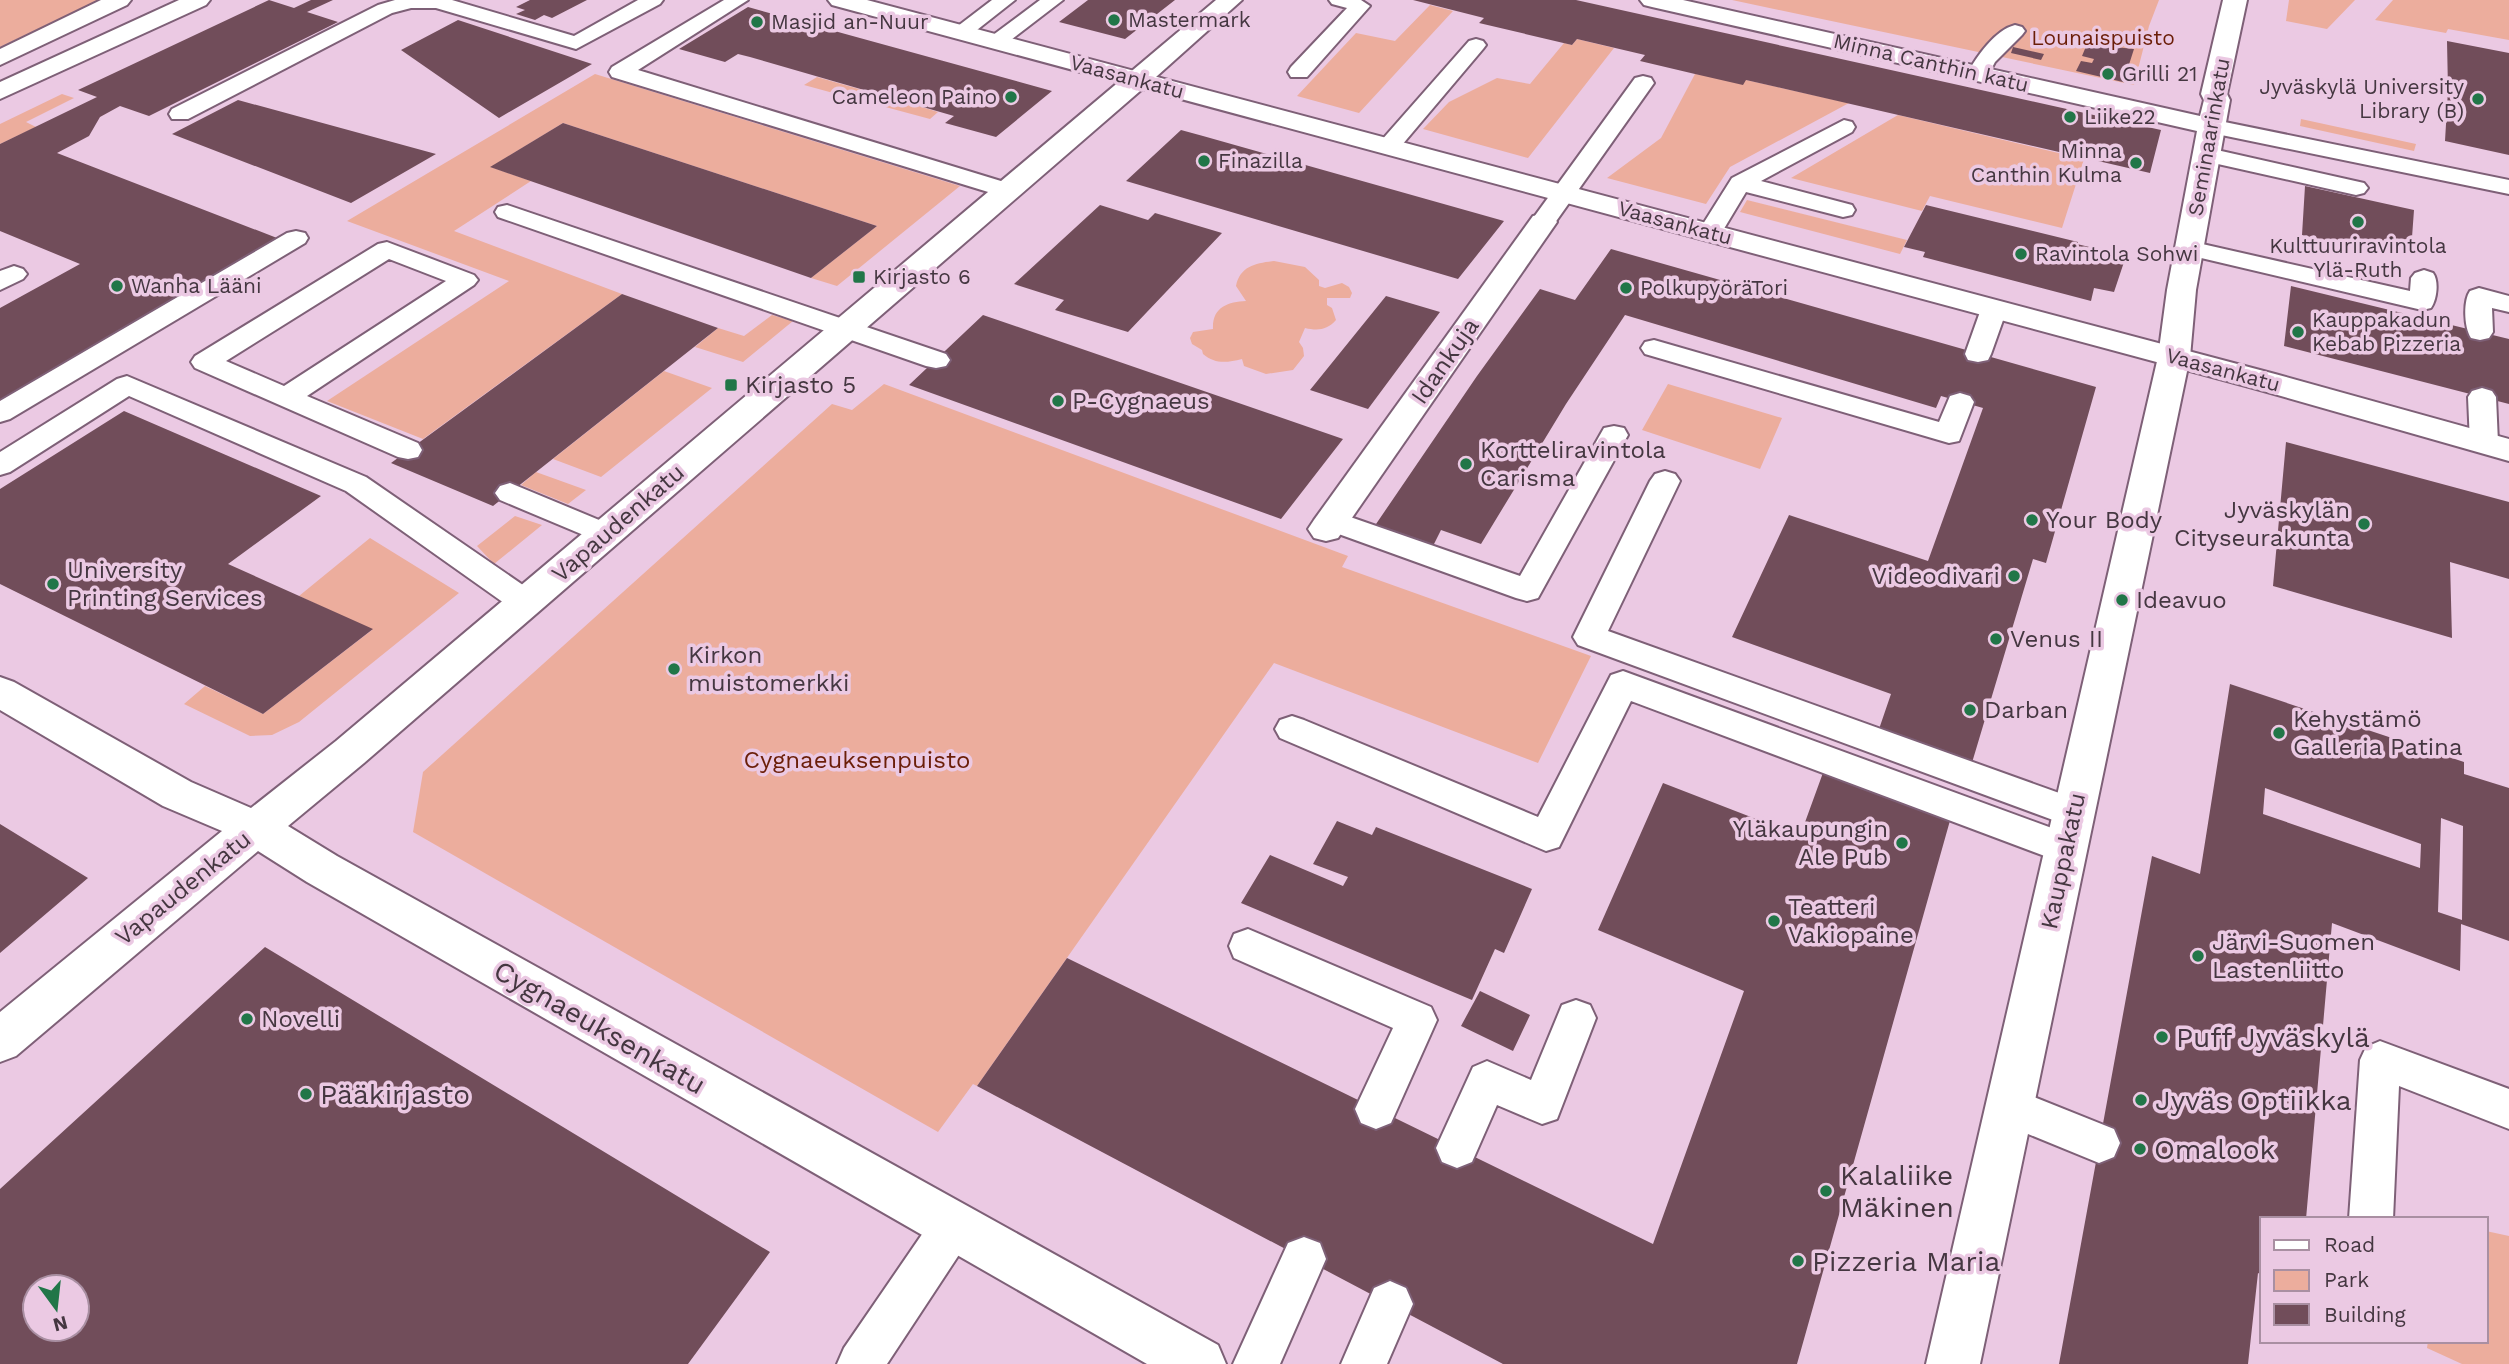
<svg xmlns="http://www.w3.org/2000/svg" width="2509" height="1364" font-family="'Work Sans',sans-serif">
  <style>
    .green { fill: #ecad9d }
    .building { fill: #714d5a; fill-rule: evenodd }
    .lines { fill: none; stroke-linecap: round; stroke-linejoin: round }
    .service-casing { stroke: #7e6077; stroke-width: 4 }
    .pedestrian-casing { stroke: #7e6077; stroke-width: 4 }
    .minor-casing { stroke: #7e6077; stroke-width: 4 }
    .secondary-casing { stroke: #7e6077; stroke-width: 4 }
    .service { fill: #fff; fill-rule: evenodd }
    .pedestrian { fill: #fff; fill-rule: evenodd }
    .minor { fill: #fff; fill-rule: evenodd }
    .secondary { fill: #fff; fill-rule: evenodd }
    .poi-dot { fill: #217648; stroke: #ebc9e3; stroke-width: 2.5 }
    .labels { text-anchor: middle; stroke-width: 7; stroke-linejoin: round; paint-order: stroke }
    .far-poi-label { font-size: 21px; fill: #453741; stroke: #ebc9e3; text-anchor: start }
    .far-park-label { font-size: 21px; fill: #6b1e08; stroke: #ebc9e3 }
    .far-street-label { font-size: 21px; fill: #453741; stroke: #ebc9e3 }
    .street-label { font-size: 24px; fill: #453741; stroke: #ebc9e3 }
    .poi-label { font-size: 24px; fill: #453741; stroke: #ebc9e3; text-anchor: start }
    .park-label { font-size: 24px; fill: #6b1e08; stroke: #ebc9e3 }
    .near-street-label { font-size: 28px; fill: #453741; stroke: #ebc9e3 }
    .near-poi-label { font-size: 28px; fill: #453741; stroke: #ebc9e3; text-anchor: start }
  </style>
  <rect width="100%" height="100%" fill="#ebc9e3"/>
  <!-- green -->
  <path class="green" d="M 0,0 L 99,0 L 0,47 Z
    M 1732,0 L 2159,0 L 2149,26 L 2134,85 Z
    M 2289,0 L 2355,0 L 2327,29 L 2286,21 Z
    M 2393,0 L 2509,0 L 2509,40 L 2448,29 L 2446,33 L 2375,20 Z
    M 1430,5 L 1453,11 L 1359,113 L 1297,96 L 1356,33 L 1395,41 Z
    M 1577,39 L 1614,48 L 1528,158 L 1423,129 L 1449,102 L 1497,78 L 1530,84 L 1564,43 L 1572,45 Z
    M 595,74 L 960,186 L 837,286 L 811,278 L 877,226 L 563,123 L 491,167 L 531,181 L 454,231 L 622,294 L 423,439 L 327,401 L 509,281 L 347,221 Z
    M 1695,74 L 1746,80 L 1849,103 L 1730,167 L 1706,204 L 1607,178 L 1661,138 Z
    M 817,77 L 866,91 L 855,99 L 804,85 Z
    M 62,94 L 74,98 L 26,122 L 36,127 L 0,144 L 0,124 Z
    M 889,97 L 938,112 L 930,119 L 878,105 Z
    M 1898,115 L 2084,159 L 2062,228 L 1930,196 L 1922,211 L 1791,178 Z
    M 2301,119 L 2416,144 L 2414,151 L 2300,126 Z
    M 1747,200 L 1907,240 L 1900,254 L 1740,212 Z
    M 1274,261 L 1305,267 L 1319,280 L 1319,286 L 1325,288 L 1342,283 L 1349,287 L 1352,293 L 1350,298 L 1327,298 L 1327,305 L 1332,308 L 1336,320 C 1327,330 1318,331 1305,328 L 1299,342 L 1303,348 L 1304,356 L 1293,370 L 1266,374 L 1244,366 L 1242,359 C 1226,363 1215,364 1203,354 L 1202,350 L 1192,344 L 1190,338 L 1193,332 L 1213,329 C 1212,307 1228,302 1246,301 L 1236,286 C 1240,266 1256,263 1274,261 Z
    M 772,315 L 793,321 L 743,362 L 695,347 L 718,328 L 744,336 Z
    M 664,371 L 712,388 L 601,477 L 553,459 Z
    M 884,384 L 1348,556 L 1342,567 L 1591,656 L 1538,763 L 1274,663 L 977,1086 L 973,1084 L 938,1132 L 413,832 L 423,772 L 832,404 L 852,410 Z
    M 1668,384 L 1782,418 L 1760,469 L 1642,430 Z
    M 536,472 L 586,490 L 568,504 L 521,485 Z
    M 515,516 L 542,525 L 494,564 L 477,546 Z
    M 370,538 L 459,593 L 299,722 L 272,735 L 250,736 L 184,704 L 205,686 L 263,714 L 372,630 L 299,596 Z
    M 2486,1231 L 2509,1236 L 2509,1364 L 2462,1364 L 2427,1348 L 2428,1341 L 2486,1341 Z"/>
  <!-- building -->
  <path class="building" d="M 269,0 L 294,8 L 311,0 L 333,0 L 307,12 L 338,22 L 149,116 L 120,106 L 100,117 L 89,136 L 57,153 L 277,238 L 0,400 L 0,308 L 80,264 L 0,231 L 0,144 L 97,97 L 78,90 Z
    M 530,0 L 587,0 L 552,18 L 544,15 L 535,20 L 516,14 L 525,10 L 516,7 Z
    M 1088,0 L 1175,0 L 1125,39 L 1059,22 Z
    M 1413,0 L 1576,0 L 2161,130 L 2150,173 L 1746,80 L 1743,85 L 1695,74 L 1640,61 L 1645,55 L 1577,39 L 1572,45 L 1479,23 L 1484,18 Z
    M 748,7 L 849,35 L 1052,91 L 996,137 L 945,123 L 954,116 L 750,57 L 738,54 L 725,62 L 679,49 Z
    M 458,20 L 592,64 L 499,118 L 401,50 Z
    M 2447,41 L 2509,53 L 2509,155 L 2445,141 L 2448,90 Z
    M 2087,44 L 2134,49 L 2125,77 L 2127,83 L 2076,71 L 2081,61 L 2092,63 L 2094,59 L 2082,56 Z
    M 2013,47 L 2044,54 L 2041,60 L 2011,53 Z
    M 238,100 L 436,154 L 351,203 L 172,134 Z
    M 563,123 L 877,226 L 811,278 L 490,167 Z
    M 1181,130 L 1203,136 L 1504,221 L 1458,279 L 1126,181 Z
    M 2305,186 L 2414,210 L 2411,251 L 2357,238 L 2356,248 L 2302,235 Z
    M 1100,205 L 1148,220 L 1155,213 L 1222,233 L 1128,332 L 1055,310 L 1064,300 L 1014,284 Z
    M 1926,205 L 2078,242 L 2077,244 L 2126,256 L 2114,292 L 2094,288 L 2091,301 L 1923,257 L 1925,252 L 1904,247 Z
    M 1611,249 L 2096,387 L 2046,563 L 2033,559 L 1971,766 L 1878,732 L 1891,694 L 1732,637 L 1789,515 L 1928,561 L 1983,408 L 1941,396 L 1936,408 L 1625,315 L 1566,404 L 1481,544 L 1441,530 L 1432,548 L 1374,527 L 1477,376 L 1540,289 L 1575,300 Z
    M 2291,286 L 2509,339 L 2509,404 L 2284,346 Z
    M 622,294 L 718,328 L 493,506 L 391,463 Z
    M 1386,296 L 1440,312 L 1368,409 L 1310,390 Z
    M 983,315 L 1343,439 L 1281,519 L 909,385 Z
    M 124,411 L 321,496 L 228,564 L 373,629 L 263,714 L 0,584 L 0,489 Z
    M 2286,442 L 2509,502 L 2509,579 L 2450,562 L 2452,638 L 2273,586 Z
    M 2230,684 L 2464,762 L 2464,774 L 2509,788 L 2509,941 L 2461,924 L 2460,971 L 2332,923 L 2306,1219 L 2262,1219 L 2262,1275 L 2258,1273 L 2248,1364 L 2059,1364 L 2152,856 L 2200,874 ZM 2265,788 L 2421,844 L 2420,868 L 2263,814 ZM 2441,818 L 2463,826 L 2462,920 L 2438,912 Z
    M 1824,770 L 1951,817 L 1797,1364 L 1503,1364 L 977,1086 L 1067,958 L 1653,1244 L 1744,991 L 1598,930 L 1663,783 L 1800,836 Z
    M 1337,821 L 1372,835 L 1376,827 L 1532,889 L 1504,953 L 1495,949 L 1472,1000 L 1241,903 L 1270,855 L 1343,886 L 1348,877 L 1313,864 Z
    M 0,824 L 88,878 L 0,953 Z
    M 265,947 L 770,1252 L 688,1364 L 0,1364 L 0,1189 ZM 35,1287 L 77,1287 L 77,1329 L 35,1329 Z
    M 1480,991 L 1530,1015 L 1513,1051 L 1461,1026 Z"/>
  <g class="lines">
    <!-- service casing -->
    <g class="service-casing">
      <path id="service" d="M 395,0 L 452,0 L 574,36 L 638,0 L 663,0 L 660,4 L 576,49 L 436,8 L 411,8 L 392,13 L 188,119 L 172,119 L 169,114 L 172,109 L 378,5 Z
        M 724,0 L 748,0 L 638,70 L 1014,185 L 1018,190 L 1014,195 L 998,195 L 612,77 L 609,72 L 612,67 Z
        M 992,0 L 1015,0 L 968,37 L 954,37 L 951,33 L 954,29 Z
        M 1040,0 L 1063,0 L 1003,46 L 989,46 L 986,42 L 989,38 Z
        M 1329,0 L 1361,0 L 1370,6 L 1307,77 L 1291,77 L 1288,72 L 1291,67 L 1347,8 L 1332,4 Z
        M 2015,25 L 2022,27 L 2025,31 L 2022,35 L 1995,62 L 1986,79 L 1970,79 L 1967,74 C 1977,56 1995,30 2015,25 Z
        M 1476,39 L 1483,41 L 1486,45 L 1483,49 L 1396,152 L 1380,152 L 1377,147 L 1380,142 L 1469,41 Z
        M 1643,76 L 1651,78 L 1654,83 L 1552,227 L 1543,229 L 1534,227 L 1531,222 L 1534,217 L 1635,78 Z
        M 2210,119 L 2509,180 L 2509,194 L 2202,131 L 2199,126 L 2202,121 Z
        M 1844,120 L 1852,122 L 1855,127 L 1852,132 L 1761,181 L 1852,205 L 1855,210 L 1852,215 L 1843,217 L 1746,192 L 1719,237 L 1710,239 L 1701,237 L 1698,232 L 1732,178 Z
        M 2208,148 L 2364,183 L 2368,188 L 2364,193 L 2356,195 L 2200,160 L 2196,155 L 2200,150 Z
        M 507,205 L 946,354 L 950,360 L 946,366 L 936,368 L 926,366 L 498,217 L 495,212 L 498,207 Z
        M 296,231 L 305,233 L 308,238 L 305,243 L 10,419 L 0,422 L 0,401 L 287,233 Z
        M 2189,241 L 2410,291 L 2411,278 L 2415,273 L 2424,270 L 2433,273 C 2439,281 2437,299 2431,308 L 2422,310 L 2180,253 L 2177,248 L 2180,243 Z
        M 387,242 L 474,275 L 478,280 L 474,285 L 307,396 L 418,443 L 422,450 L 418,457 L 408,459 L 398,457 L 195,368 L 191,362 L 195,356 L 378,244 ZM 389,259 L 446,281 L 284,386 L 226,361 Z
        M 14,266 L 23,269 L 27,274 L 23,279 L 0,290 L 0,271 Z
        M 2479,288 L 2509,296 L 2509,312 L 2492,308 L 2493,332 L 2489,338 L 2480,340 L 2471,338 C 2464,328 2463,301 2470,291 Z
        M 1994,301 L 2003,303 L 2007,309 L 1991,354 L 1988,360 L 1978,362 L 1968,360 L 1965,354 L 1981,309 L 1985,303 Z
        M 1654,340 L 1939,422 L 1950,396 L 1960,393 L 1970,396 L 1974,402 L 1959,441 L 1949,443 L 1645,354 L 1641,348 L 1645,342 Z
        M 127,376 L 366,477 L 536,594 L 541,602 L 536,610 L 525,613 L 514,610 L 346,491 L 129,396 L 10,472 L 0,475 L 0,452 L 117,379 Z
        M 2482,388 L 2492,391 L 2496,397 L 2498,443 L 2494,450 L 2484,452 L 2474,450 L 2470,443 L 2468,397 L 2472,391 Z
        M 1614,426 L 1624,428 L 1628,435 L 1538,598 L 1527,601 L 1516,598 L 1322,528 L 1318,521 L 1322,514 L 1333,511 L 1520,576 L 1600,435 L 1604,428 Z
        M 1665,471 L 1675,474 L 1680,481 L 1608,631 L 2087,803 L 2092,813 L 2087,823 L 2074,828 L 2061,823 L 1578,645 L 1573,637 L 1650,481 L 1655,474 Z
        M 510,483 L 616,527 L 620,534 L 616,541 L 605,544 L 500,500 L 495,493 L 500,486 Z
        M 1623,671 L 2079,838 L 2084,849 L 2079,860 L 2066,864 L 1631,701 L 1559,847 L 1546,851 L 1280,738 L 1275,729 L 1280,720 L 1292,716 L 1304,720 L 1538,817 L 1611,675 Z
        M 1248,929 L 1431,1007 L 1437,1020 L 1391,1123 L 1376,1129 L 1361,1123 L 1355,1109 L 1393,1028 L 1234,958 L 1229,946 L 1234,934 Z
        M 1576,1000 L 1590,1005 L 1596,1018 L 1557,1119 L 1542,1124 L 1497,1105 L 1472,1162 L 1457,1168 L 1442,1162 L 1436,1148 L 1473,1067 L 1487,1061 L 1531,1080 L 1562,1005 Z
        M 2380,1041 L 2509,1089 L 2509,1129 L 2399,1086 L 2393,1219 L 2349,1219 L 2360,1060 L 2366,1047 Z
        M 2009,1087 L 2114,1129 L 2120,1143 L 2114,1157 L 2099,1163 L 1994,1120 L 1988,1106 L 1994,1092 Z
        M 953,1204 L 968,1211 L 975,1226 L 968,1241 L 887,1364 L 837,1364 L 844,1348 L 938,1211 Z
        M 1304,1237 L 1320,1243 L 1326,1259 L 1280,1364 L 1233,1364 L 1288,1243 Z
        M 1390,1281 L 1406,1288 L 1413,1304 L 1387,1364 L 1341,1364 L 1374,1288 Z"/>
    </g>
    <!-- pedestrian casing -->
    <g class="pedestrian-casing">
      <path id="pedestrian" d="M 1543,214 L 1553,216 L 1557,222 L 1338,538 L 1326,541 L 1314,538 L 1308,529 L 1314,520 L 1533,216 Z"/>
    </g>
    <!-- minor casing -->
    <g class="minor-casing">
      <path id="minor" d="M 1216,0 L 1242,0 L 1147,85 L 364,763 L 288,826 L 337,856 L 1218,1345 L 1226,1364 L 1147,1364 L 307,882 L 258,851 L 16,1056 L 0,1062 L 0,1012 L 222,831 L 163,806 L 0,710 L 0,677 L 14,682 L 191,782 L 251,808 L 336,741 Z
        M 1640,0 L 1683,0 L 2200,116 L 2204,100 L 2201,94 L 2223,0 L 2247,0 L 2227,94 L 2230,100 L 2196,290 L 2190,357 L 1980,1364 L 1926,1364 L 2158,357 L 2167,290 L 2197,131 L 1652,7 L 1644,5 Z"/>
    </g>
    <!-- secondary casing -->
    <g class="secondary-casing">
      <path id="secondary" d="M 101,0 L 131,0 L 127,5 L 0,65 L 0,49 Z
        M 179,0 L 210,0 L 206,5 L 0,99 L 0,82 Z
        M 828,0 L 867,0 L 2275,374 L 2509,439 L 2509,461 L 2253,388 L 832,5 Z"/>
    </g>
    <!-- service -->
    <use href="#service" class="service"/>
    <!-- pedestrian -->
    <use href="#pedestrian" class="pedestrian"/>
    <!-- minor -->
    <use href="#minor" class="minor"/>
    <!-- secondary -->
    <use href="#secondary" class="secondary"/>
  </g>
  <!-- markers -->
  <g class="poi-dot">
    <circle cx="1114" cy="20" r="7"/>
    <circle cx="757" cy="22" r="7"/>
    <circle cx="2108" cy="74" r="7"/>
    <circle cx="1011" cy="97" r="7"/>
    <circle cx="2478" cy="99" r="7"/>
    <circle cx="2070" cy="117" r="7"/>
    <circle cx="1204" cy="161" r="7"/>
    <circle cx="2136" cy="163" r="7"/>
    <circle cx="2358" cy="222" r="7"/>
    <circle cx="2021" cy="254" r="7"/>
    <rect x="852" y="270" width="14" height="14" rx="3.5"/>
    <circle cx="117" cy="286" r="7"/>
    <circle cx="1626" cy="288" r="7"/>
    <circle cx="2298" cy="332" r="7"/>
    <rect x="724" y="378" width="14" height="14" rx="3.5"/>
    <circle cx="1058" cy="401" r="7"/>
    <circle cx="1466" cy="464" r="7"/>
    <circle cx="2032" cy="520" r="7"/>
    <circle cx="2364" cy="524" r="7"/>
    <circle cx="2014" cy="576" r="7"/>
    <circle cx="53" cy="584" r="7"/>
    <circle cx="2122" cy="600" r="7"/>
    <circle cx="1996" cy="639" r="7"/>
    <circle cx="674" cy="669" r="7"/>
    <circle cx="1970" cy="710" r="7"/>
    <circle cx="2279" cy="733" r="7"/>
    <circle cx="1902" cy="843" r="7"/>
    <circle cx="1774" cy="921" r="7"/>
    <circle cx="2198" cy="956" r="7"/>
    <circle cx="247" cy="1019" r="7"/>
    <circle cx="2162" cy="1037" r="7"/>
    <circle cx="306" cy="1094" r="7"/>
    <circle cx="2141" cy="1100" r="7"/>
    <circle cx="2140" cy="1149" r="7"/>
    <circle cx="1826" cy="1191" r="7"/>
    <circle cx="1798" cy="1261" r="7"/>
  </g>
  <g class="labels">
    <!-- far-poi labels -->
    <g class="far-poi-label">
      <text x="1128" y="27">Mastermark</text>
      <text x="771" y="29">Masjid an-Nuur</text>
      <text x="2122" y="81">Grilli 21</text>
      <text x="2464" y="94" text-anchor="end">Jyväskylä University<tspan x="2464" dy="24">Library (B)</tspan></text>
      <text x="997" y="104" text-anchor="end">Cameleon Paino</text>
      <text x="2084" y="124">Liike22</text>
      <text x="2122" y="158" text-anchor="end">Minna<tspan x="2122" dy="24">Canthin Kulma</tspan></text>
      <text x="1218" y="168">Finazilla</text>
      <text x="2358" y="253" text-anchor="middle">Kulttuuriravintola<tspan x="2358" dy="24">Ylä-Ruth</tspan></text>
      <text x="2035" y="261">Ravintola Sohwi</text>
      <text x="873" y="284">Kirjasto 6</text>
      <text x="131" y="293">Wanha Lääni</text>
      <text x="1640" y="295">PolkupyöräTori</text>
      <text x="2312" y="327">Kauppakadun<tspan x="2312" dy="24">Kebab Pizzeria</tspan></text>
    </g>
    <!-- far-park labels -->
    <g class="far-park-label">
      <text x="2103" y="45">Lounaispuisto</text>
    </g>
    <!-- far-street labels -->
    <g class="far-street-label">
      <text transform="translate(1931 63) rotate(13)" y="7">Minna Canthin katu</text>
      <text transform="translate(1127 77) rotate(15)" y="7">Vaasankatu</text>
      <text transform="translate(2209 137) rotate(-80)" y="7">Seminaarinkatu</text>
      <text transform="translate(1675 223) rotate(15)" y="7">Vaasankatu</text>
      <text transform="translate(2223 370) rotate(15)" y="7">Vaasankatu</text>
    </g>
    <!-- street labels -->
    <g class="street-label">
      <text transform="translate(1445 361) rotate(-55)" y="8">Idankuja</text>
      <text transform="translate(618 523) rotate(-41)" y="8">Vapaudenkatu</text>
      <text transform="translate(2063 861) rotate(-78)" y="8">Kauppakatu</text>
      <text transform="translate(183 888) rotate(-39)" y="8">Vapaudenkatu</text>
    </g>
    <!-- poi labels -->
    <g class="poi-label">
      <text x="745" y="393">Kirjasto 5</text>
      <text x="1072" y="409">P-Cygnaeus</text>
      <text x="1480" y="458">Kortteliravintola<tspan x="1480" dy="28">Carisma</tspan></text>
      <text x="2350" y="518" text-anchor="end">Jyväskylän<tspan x="2350" dy="28">Cityseurakunta</tspan></text>
      <text x="2046" y="528">Your Body</text>
      <text x="67" y="578">University<tspan x="67" dy="28">Printing Services</tspan></text>
      <text x="2000" y="584" text-anchor="end">Videodivari</text>
      <text x="2136" y="608">Ideavuo</text>
      <text x="2010" y="647">Venus II</text>
      <text x="688" y="663">Kirkon<tspan x="688" dy="28">muistomerkki</tspan></text>
      <text x="1984" y="718">Darban</text>
      <text x="2293" y="727">Kehystämö<tspan x="2293" dy="28">Galleria Patina</tspan></text>
      <text x="1888" y="837" text-anchor="end">Yläkaupungin<tspan x="1888" dy="28">Ale Pub</tspan></text>
      <text x="1788" y="915">Teatteri<tspan x="1788" dy="28">Vakiopaine</tspan></text>
      <text x="2212" y="950">Järvi-Suomen<tspan x="2212" dy="28">Lastenliitto</tspan></text>
      <text x="261" y="1027">Novelli</text>
    </g>
    <!-- park labels -->
    <g class="park-label">
      <text x="857" y="768">Cygnaeuksenpuisto</text>
    </g>
    <!-- near-street labels -->
    <g class="near-street-label">
      <text transform="translate(600 1027) rotate(30)" y="10">Cygnaeuksenkatu</text>
    </g>
    <!-- near-poi labels -->
    <g class="near-poi-label">
      <text x="2176" y="1047">Puff Jyväskylä</text>
      <text x="320" y="1104">Pääkirjasto</text>
      <text x="2155" y="1110">Jyväs Optiikka</text>
      <text x="2154" y="1159">Omalook</text>
      <text x="1840" y="1185">Kalaliike<tspan x="1840" dy="32">Mäkinen</tspan></text>
      <text x="1812" y="1271">Pizzeria Maria</text>
    </g>
  </g>
  <!-- legend -->
  <rect x="2260" y="1217" width="228" height="126" fill="#ebc9e3" stroke="#a98fa2" stroke-width="2"/>
  <rect x="2274" y="1240" width="35" height="10" fill="#ffffff" stroke="#a98fa2" stroke-width="2"/>
  <text x="2324" y="1252" font-size="21" fill="#453741">Road</text>
  <rect x="2274" y="1270" width="35" height="21" fill="#ecad9d" stroke="#a98fa2" stroke-width="2"/>
  <text x="2324" y="1287" font-size="21" fill="#453741">Park</text>
  <rect x="2274" y="1304" width="35" height="21" fill="#714d5a" stroke="#a98fa2" stroke-width="2"/>
  <text x="2324" y="1322" font-size="21" fill="#453741">Building</text>
  <!-- north arrow -->
  <g transform="translate(56 1308) rotate(165)"><circle r="33" fill="#ebc9e3" stroke="#a98fa2" stroke-width="2"/>
  <path d="M0-5L12 26L0 18L-12 26Z" fill="#217648"/>
  <text y="-10" font-size="19" font-weight="bold" text-anchor="middle" fill="#453741">N</text>
  </g>
</svg>
